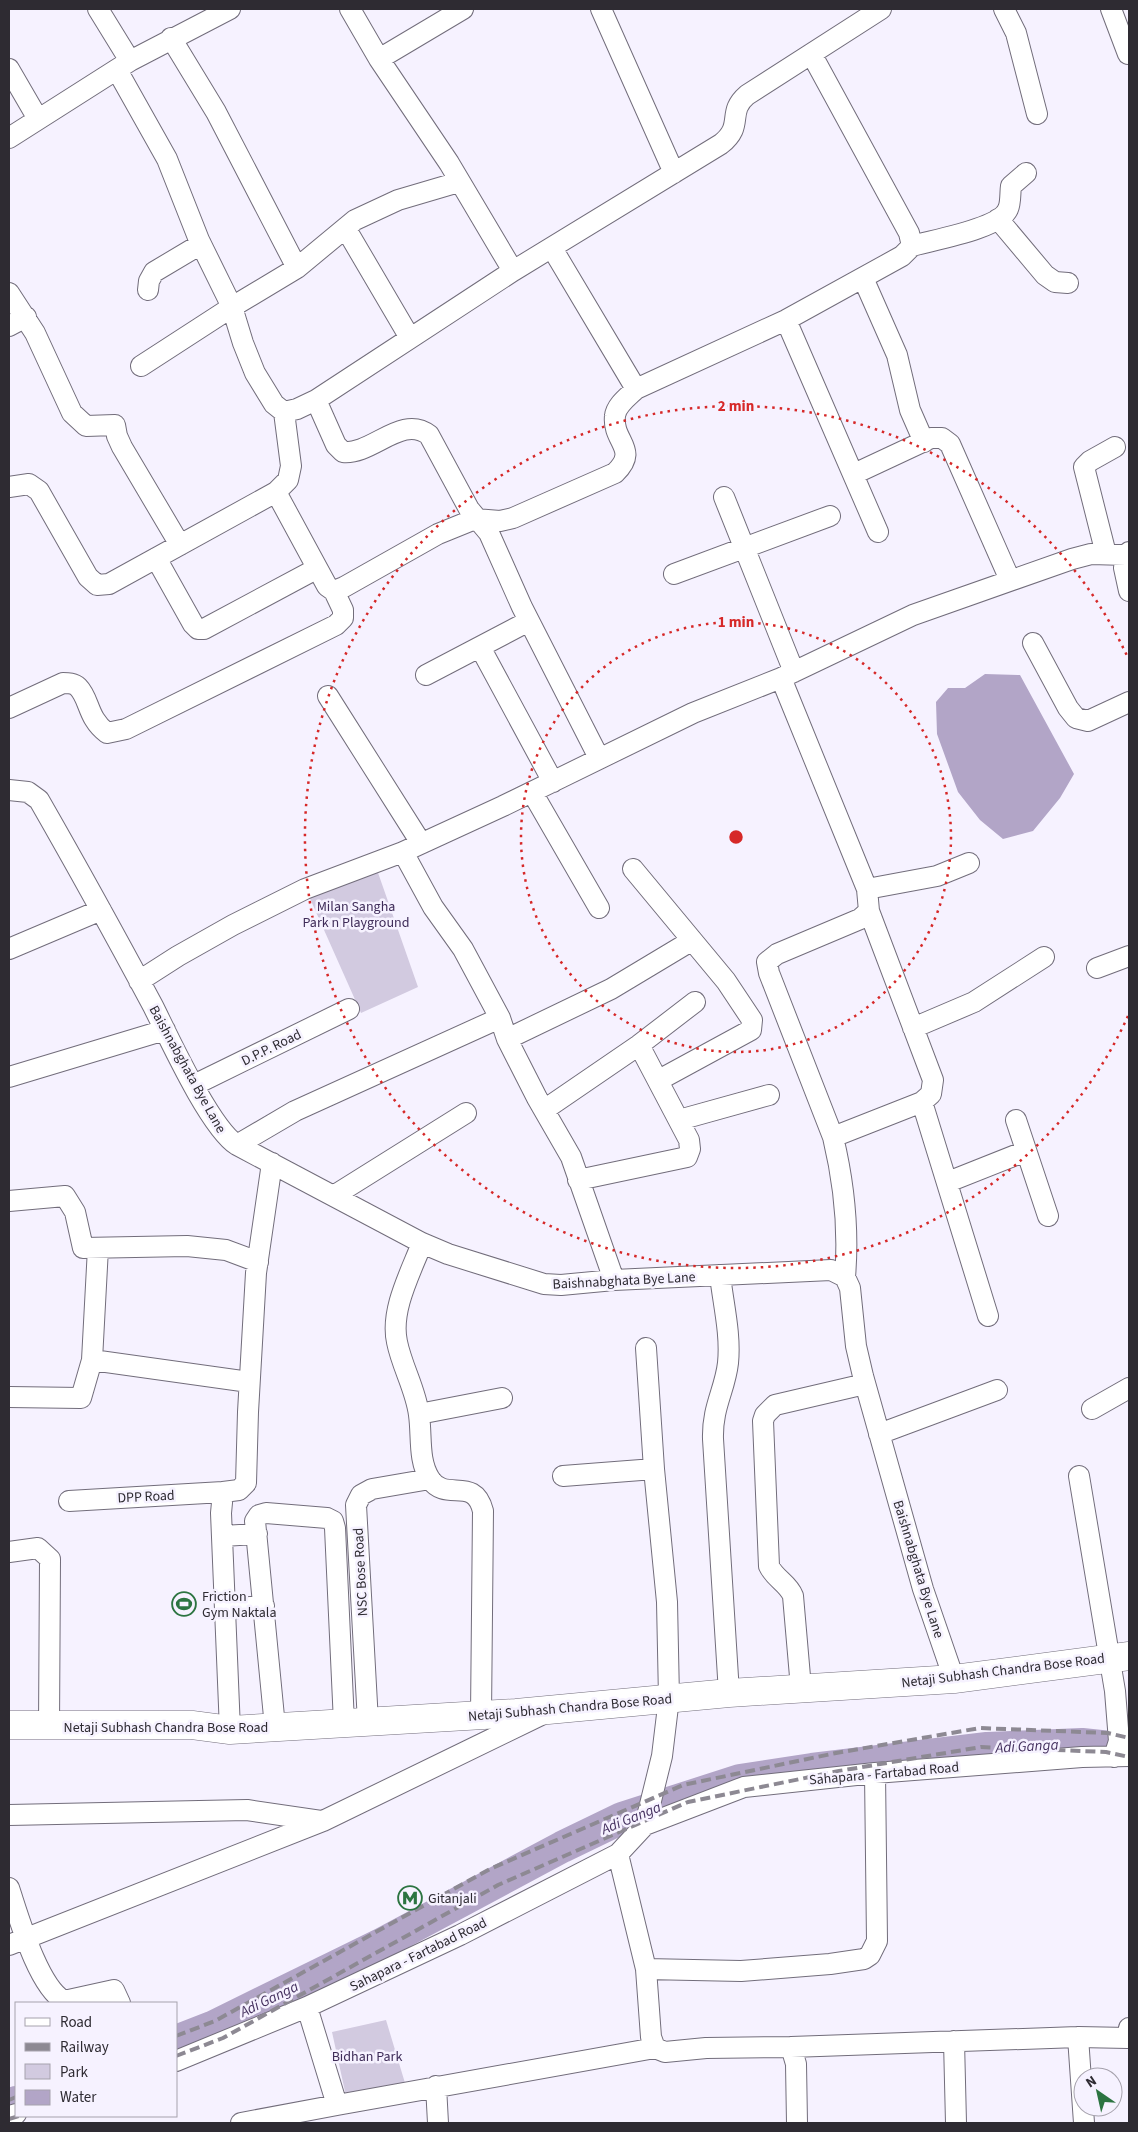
<svg xmlns="http://www.w3.org/2000/svg" width="1138" height="2132" font-family="'Source Sans 3',sans-serif">
  <style>
    .green { fill: #d2cae0 }
    .water { fill: #b2a5c7 }
    .lines { fill: none; stroke-linecap: round; stroke-linejoin: round }
    .river { stroke: #b2a5c7; stroke-width: 32 }
    .minor-casing { stroke: #726d7b; stroke-width: 22 }
    .primary-casing { stroke: #726d7b; stroke-width: 29 }
    .minor { stroke: #fff; stroke-width: 20 }
    .primary { stroke: #fff; stroke-width: 28 }
    .rail { stroke: #8d8993; stroke-width: 4; stroke-dasharray: 10 5; stroke-linecap: butt }
    .ring { fill: none; stroke: #d62828; stroke-width: 2.5; stroke-dasharray: 2.5 5 }
    .labels { text-anchor: middle; stroke-width: 5; stroke-linejoin: round; paint-order: stroke }
    .park-label { font-size: 14px; fill: #3e2b58; stroke: #f6f2ff }
    .street-label { font-size: 14px; fill: #2e2b32; stroke: #f6f2ff }
    .poi-label { font-size: 14px; fill: #2e2b32; stroke: #f6f2ff; text-anchor: start }
    .water-label { font-size: 15px; font-style: italic; fill: #45315f; stroke: #f6f2ff }
    .centre { fill: #d62828; stroke: #f6f2ff; stroke-width: 2.5 }
    .ring-label { font-size: 15px; text-anchor: middle; font-weight: bold; fill: #d62828; stroke: #f6f2ff; stroke-width: 5; stroke-linejoin: round; paint-order: stroke }
  </style>
  <rect width="100%" height="100%" fill="#f6f2ff"/>
  <!-- green -->
  <path class="green" d="M 376,867 L 418,987 L 361,1013 L 308,894 Z
    M 386,2020 L 405,2083 L 346,2096 L 332,2032 Z"/>
  <!-- water -->
  <path class="water" d="M 985,674 L 1020,675 L 1074,774 L 1060,798 L 1033,831 L 1003,839 L 980,820 L 958,792 L 937,734 L 936,702 L 948,688 L 965,688 Z"/>
  <g class="lines">
    <!-- river -->
    <path class="river" d="M 176,2041 L 212,2027 L 383,1943 L 562,1847 L 622,1818 L 740,1780 L 812,1769 L 987,1748 L 1082,1744 L 1129,1749
      M 9,2105 L 16,2102"/>
    <!-- minor casing -->
    <g class="minor-casing">
      <path id="minor" d="M 98,9 L 130,61
        M 350,9 L 379,59 L 449,163 L 513,271 L 721,144 C 745,125 726,113 747,95 L 881,9
        M 601,9 L 674,173
        M 1004,9 L 1016,33 L 1037,114
        M 1111,9 L 1128,54
        M 171,38 L 216,112 L 297,268
        M 379,59 L 463,9
        M 9,69 L 38,119
        M 117,70 L 167,159 L 199,240 L 232,307 L 243,343 L 255,373 L 274,404 L 284,412 L 297,409 L 316,400 L 513,271
        M 9,138 L 130,61 L 230,9
        M 998,219 L 1045,275 L 1055,282 L 1068,283
        M 346,229 L 410,338
        M 912,246 C 932,240 1000,229 1008,209 C 1011,203 1010,192 1011,186 L 1026,173
        M 552,248 L 636,389
        M 863,278 L 897,355 L 910,410 L 924,442
        M 148,290 L 149,281 L 154,272 L 201,244
        M 9,293 L 35,333 L 72,413 L 86,426 L 115,425 L 117,436 L 122,447 L 180,545
        M 786,320 L 878,532
        M 9,326 L 26,317
        M 141,366 L 232,307 L 297,268 L 355,220 L 398,200 L 459,182
        M 316,400 L 336,445 L 343,452 C 372,455 402,414 429,435 L 469,509 L 489,533 L 522,607 L 599,758
        M 854,474 L 931,438 L 942,438 L 950,444 L 1010,580
        M 9,487 L 29,484 L 39,491 L 88,577 L 97,585 L 109,584 L 276,492 L 288,480 L 291,466 L 284,412
        M 276,492 L 327,586 L 334,591 L 344,587 L 438,534 L 475,519 L 500,521 L 513,518 L 615,473 C 640,449 612,442 615,416 C 616,405 629,396 636,389 L 786,320 L 902,256 L 912,246 L 909,233 L 812,55
        M 724,497 L 794,672
        M 1129,552 L 1126,555 L 1124,568 L 1129,591
        M 1106,554 L 1084,467 L 1090,461 L 1115,447
        M 156,558 L 193,624 L 198,629 L 204,629 L 316,569
        M 674,574 L 830,516
        M 1033,643 L 1068,708 L 1076,718 L 1088,721 L 1129,702
        M 480,647 L 553,782
        M 426,675 L 529,621
        M 781,678 L 867,889 L 869,911 L 860,919 L 777,954 L 767,962 L 769,973 L 833,1137 C 844,1183 849,1230 845,1277
        M 328,696 L 421,843
        M 9,708 L 63,683 C 68,683 74,683 78,687 C 90,699 87,718 107,733 L 126,729 L 336,625 L 343,618 L 343,610 L 334,591
        M 9,790 L 28,792 L 39,800 C 78,868 116,937 153,1006 C 169,1038 210,1128 237,1145 L 422,1243 L 448,1254 L 544,1284 L 561,1285 L 614,1280 L 831,1270 L 845,1277 L 850,1288 L 856,1346 L 863,1376 L 923,1589 L 954,1679
        M 532,792 L 599,908
        M 403,852 L 433,907 L 463,949 L 500,1018 L 507,1039 L 537,1098 L 571,1157 L 614,1280
        M 633,869 L 726,981 L 752,1020 L 751,1030 L 659,1080
        M 867,889 L 937,876 L 969,863
        M 9,949 L 101,910
        M 1097,968 L 1129,956
        M 139,981 L 178,956 L 233,925 L 305,889 L 403,852 L 503,806 L 693,713 L 781,678 L 913,615 L 1072,559 L 1091,554 L 1126,555
        M 913,1028 L 974,1002 L 1044,957
        M 507,1039 L 611,989 L 691,941
        M 9,1077 L 165,1030
        M 194,1085 L 349,1009
        M 922,1102 L 988,1316
        M 544,1110 L 639,1045 L 695,1002
        M 679,1120 L 769,1095
        M 1016,1120 L 1048,1216
        M 833,1137 L 922,1102 L 931,1094 L 933,1080 L 869,911
        M 237,1145 L 295,1111 L 500,1018
        M 578,1180 L 687,1157 L 690,1149 L 689,1140 L 639,1045
        M 948,1182 L 1026,1151
        M 335,1195 L 466,1113
        M 9,1201 L 65,1196 L 75,1212 L 83,1248 L 187,1246 L 226,1250 L 258,1262
        M 422,1243 C 411,1272 390,1310 397,1342 C 402,1367 416,1390 419,1415 C 422,1436 418,1461 430,1479 C 446,1503 474,1475 483,1511 L 481,1715
        M 98,1248 L 92,1360 L 249,1382
        M 720,1275 C 723,1303 731,1334 728,1363 C 725,1390 712,1407 713,1439 L 729,1693
        M 646,1348 L 654,1469
        M 9,1397 L 81,1398 L 92,1360
        M 1092,1409 L 1129,1388
        M 419,1414 L 502,1398
        M 879,1434 L 997,1390
        M 1079,1476 L 1115,1691 L 1119,1741 L 1114,1757
        M 69,1501 L 223,1492
        M 223,1536 L 257,1534
        M 9,1552 L 38,1548 L 50,1559 L 49,1726
        M 226,1609 L 264,1606
        M 801,1688 L 793,1596 C 788,1583 775,1579 769,1566 L 763,1421 L 765,1415 L 775,1405 L 865,1384
        M 368,1722 L 356,1505 L 361,1495 L 372,1489 L 430,1479
        M 275,1727 L 255,1521 L 259,1515 L 266,1513 L 327,1518 L 333,1521 L 335,1528 L 344,1723
        M 230,1730 L 221,1513 L 223,1492 L 239,1490 L 246,1483 L 248,1412 L 256,1273 L 272,1163
        M 9,1815 L 247,1810 L 321,1821
        M 645,1825 L 744,1787 L 875,1773 L 1082,1757 L 1129,1756
        M 618,1854 L 646,1969 L 651,2037 L 655,2048 L 665,2052 L 706,2048 L 791,2047 L 796,2064 L 797,2123
        M 9,1888 C 19,1918 38,1986 64,2001 L 114,1990 L 120,2003
        M 9,1945 L 323,1821 L 541,1715
        M 646,1969 L 741,1971 L 830,1964 L 864,1959 L 870,1955 L 877,1941 L 875,1773
        M 307,2007 L 337,2105 L 655,2048
        M 954,2041 L 956,2123
        M 791,2047 L 1078,2037
        M 176,2061 L 307,2007 L 460,1935 L 618,1854 L 645,1825 L 662,1756 L 669,1698 L 667,1602 L 654,1469 L 563,1476
        M 436,2086 L 438,2123
        M 9,2116 L 16,2114
        M 241,2123 L 337,2105
        M 1084,2123 L 1078,2037 L 1128,2038 L 1129,2028"/>
    </g>
    <!-- primary casing -->
    <g class="primary-casing">
      <path id="primary" d="M 9,1725 L 192,1725 L 230,1730 L 516,1713 L 729,1693 L 954,1679 L 1129,1656"/>
    </g>
    <!-- minor -->
    <use href="#minor" class="minor"/>
    <!-- primary -->
    <use href="#primary" class="primary"/>
    <!-- rail -->
    <path class="rail" d="M 176,2036 L 215,2021 L 490,1869 L 683,1785 L 836,1753 L 980,1728 L 1108,1733 L 1129,1738
      M 176,2056 L 223,2038 L 498,1885 L 688,1802 L 839,1771 L 981,1747 L 1106,1752 L 1129,1757
      M 9,2100 L 16,2097
      M 9,2119 L 19,2116"/>
  </g>
  <!-- distance rings -->
  <g class="ring">
    <circle cx="736" cy="837" r="215"/>
    <path d="M1128 1016A431 431 0 1 1 1128 658"/>
  </g>
  <!-- icons -->
  <defs>
    <g id="stadium-ring" transform="scale(1.25)"><circle r="9.5" fill="#f6f2ff" stroke="#2c7441" stroke-width="1.5"/><path d="M0-5a6.5 5 0 1 0 0 10a6.5 5 0 1 0 0-10ZM-3.5-1.8h7v3.6h-7Z" fill="#2c7441"/></g>
    <g id="metro-ring" transform="scale(1.25)"><circle r="9.5" fill="#f6f2ff" stroke="#2c7441" stroke-width="1.5"/><path d="M-5.5 5V-5H-3L0 0L3-5H5.5V5H3V-.5L0 4L-3-.5V5Z" fill="#2c7441"/></g>
  </defs>
  <g fill-rule="evenodd">
    <use href="#stadium-ring" x="184" y="1604"/>
    <use href="#metro-ring" x="410" y="1898"/>
  </g>
  <g class="labels">
    <!-- park labels -->
    <g class="park-label">
      <text x="356" y="911">Milan Sangha<tspan x="356" dy="16">Park n Playground</tspan></text>
      <text x="367" y="2061">Bidhan Park</text>
    </g>
    <!-- street labels -->
    <g class="street-label">
      <text transform="translate(271 1047) rotate(-26)" y="5">D.P.P. Road</text>
      <text transform="translate(188 1069) rotate(61)" y="5">Baishnabghata Bye Lane</text>
      <text transform="translate(624 1280) rotate(-3)" y="5">Baishnabghata Bye Lane</text>
      <text transform="translate(146 1496) rotate(-3)" y="5">DPP Road</text>
      <text transform="translate(919 1569) rotate(73)" y="5">Baishnabghata Bye Lane</text>
      <text transform="translate(360 1572) rotate(-93)" y="5">NSC Bose Road</text>
      <text transform="translate(1003 1670) rotate(-7)" y="5">Netaji Subhash Chandra Bose Road</text>
      <text transform="translate(570 1707) rotate(-5)" y="5">Netaji Subhash Chandra Bose Road</text>
      <text x="166" y="1732">Netaji Subhash Chandra Bose Road</text>
      <text transform="translate(884 1773) rotate(-5)" y="5">Sahapara - Fartabad Road</text>
      <text transform="translate(418 1954) rotate(-26)" y="5">Sahapara - Fartabad Road</text>
    </g>
    <!-- poi labels -->
    <g class="poi-label">
      <text x="202" y="1601">Friction<tspan x="202" dy="16">Gym Naktala</tspan></text>
      <text x="428" y="1903">Gitanjali</text>
    </g>
    <!-- water labels -->
    <g class="water-label">
      <text transform="translate(1027 1746) rotate(-3)" y="5">Adi Ganga</text>
      <text transform="translate(631 1818) rotate(-22)" y="5">Adi Ganga</text>
      <text transform="translate(269 1999) rotate(-26)" y="5">Adi Ganga</text>
    </g>
  </g>
  <circle cx="736" cy="837" r="8" class="centre"/>
  <g class="ring-label">
    <text x="736" y="411">2 min</text>
    <text x="736" y="627">1 min</text>
  </g>
  <!-- border -->
  <rect width="1138" height="2132" fill="none" stroke="#2e2b32" stroke-width="20"/>
  <!-- legend -->
  <rect x="15" y="2002" width="162" height="115" fill="#f6f2ff" stroke="#a6a2ad"/>
  <rect x="25" y="2018" width="25" height="8" fill="#ffffff" stroke="#a6a2ad"/>
  <text x="60" y="2027" font-size="15" fill="#2e2b32">Road</text>
  <rect x="25" y="2043" width="25" height="8" fill="#8d8993" stroke="#a6a2ad"/>
  <text x="60" y="2052" font-size="15" fill="#2e2b32">Railway</text>
  <rect x="25" y="2064" width="25" height="15" fill="#d2cae0" stroke="#a6a2ad"/>
  <text x="60" y="2077" font-size="15" fill="#2e2b32">Park</text>
  <rect x="25" y="2090" width="25" height="15" fill="#b2a5c7" stroke="#a6a2ad"/>
  <text x="60" y="2102" font-size="15" fill="#2e2b32">Water</text>
  <!-- north arrow -->
  <g transform="translate(1098 2092) rotate(326)"><circle r="24" fill="#f6f2ff" stroke="#a6a2ad"/>
  <path d="M0-4L9 19L0 12L-9 19Z" fill="#2c7441"/>
  <text y="-8" font-size="14" font-weight="bold" text-anchor="middle" fill="#2e2b32">N</text>
  </g>
</svg>
